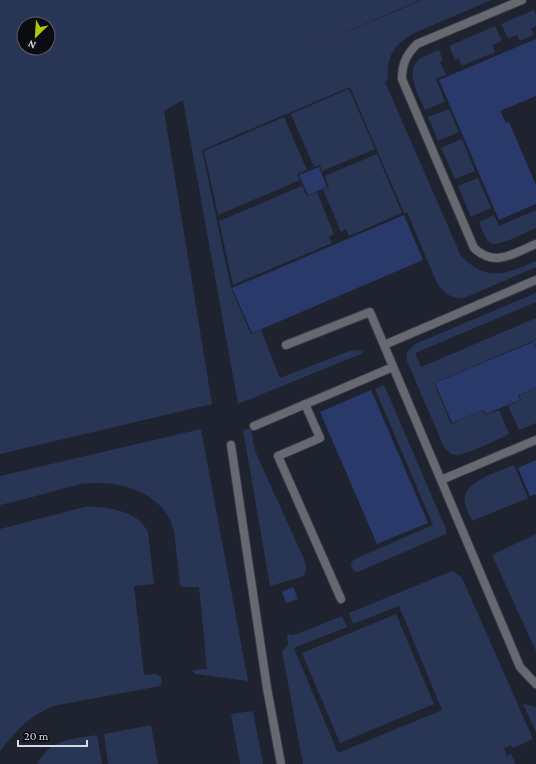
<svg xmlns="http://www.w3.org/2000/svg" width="536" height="764" font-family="'Crimson Pro',serif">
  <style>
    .green { fill: #293555; fill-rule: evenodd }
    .building { fill: #29396a }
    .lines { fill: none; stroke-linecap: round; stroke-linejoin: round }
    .service-casing { stroke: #383d48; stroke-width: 10 }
    .minor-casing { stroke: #383d48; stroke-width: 10 }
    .service { stroke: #666970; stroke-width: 8 }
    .minor { stroke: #666970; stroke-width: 8 }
  </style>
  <rect width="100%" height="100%" fill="#1e232f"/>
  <!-- green -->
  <path class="green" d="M 0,0 L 420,0 L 302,51 L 422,0 L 492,0 L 414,33 C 394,45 386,56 388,80 L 385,82 L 461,256 C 488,283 506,274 536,261 L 536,267 L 464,298 C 452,300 442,292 436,281 L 407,212 L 404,213 L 350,87 L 202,150 L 231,288 L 251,334 L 261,330 L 280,378 L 352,350 L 362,351 L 363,353 L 238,404 L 183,100 L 164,111 L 212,404 L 0,454 ZM 24,24 L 48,24 L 48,48 L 24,48 Z
    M 534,10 L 536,15 L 536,26 L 531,29 L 534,35 L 520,41 L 517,35 L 508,38 L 501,24 Z
    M 495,26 L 502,41 L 492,45 L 495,52 L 462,66 L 459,59 L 455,60 L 449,46 Z
    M 439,50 L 443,61 L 440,62 L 446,75 L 436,79 L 445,102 L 425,110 C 419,95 403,71 421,58 C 426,55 433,53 439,50 Z
    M 349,89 L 375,149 L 322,171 L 320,165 L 314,167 L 291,114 Z
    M 449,109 L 459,132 L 438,141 L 428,117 Z
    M 284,117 L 307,170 L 297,174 L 300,180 L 218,215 L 204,151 Z
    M 462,139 L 475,171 L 455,179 L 441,148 Z
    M 377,154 L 402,213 L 349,236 L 346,229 L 341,232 L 323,189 L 329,187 L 325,176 Z
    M 478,178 L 491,208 L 471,217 L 458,186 Z
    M 302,186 L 307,196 L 317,192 L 334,234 L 329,237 L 332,243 L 233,285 L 219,221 Z
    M 536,210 L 536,228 C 526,232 497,249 489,242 C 484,237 482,228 479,222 L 494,215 L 499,226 Z
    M 536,293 L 536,302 L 415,353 L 421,367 L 536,318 L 536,348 L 533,341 L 434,383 L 451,424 L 483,410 L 485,415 L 499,410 L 509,434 C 499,439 463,457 454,455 C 450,454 447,450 444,447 L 407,361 C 405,353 409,349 415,344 Z
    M 384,385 L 446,529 L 446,534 L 360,571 L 356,572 C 350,568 349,563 355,559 L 433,525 L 375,389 Z
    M 536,388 L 536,423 L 519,430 L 508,406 L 521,400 L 519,395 Z
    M 201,429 L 248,681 L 195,674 L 192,670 L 207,669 L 199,587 L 182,587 L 180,585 L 174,531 C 164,491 118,479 81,484 C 72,486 63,489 54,491 C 36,496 18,501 0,505 L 0,476 Z
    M 251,429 L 255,451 L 304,559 L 306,566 L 305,574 L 301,577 L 270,586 L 243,430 Z
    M 514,465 L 528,498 L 472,521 C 470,516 466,509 465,503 C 461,481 498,472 514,465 Z
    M 88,506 C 109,508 137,510 148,532 L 154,584 L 134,586 L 144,675 L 156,674 L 161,677 L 162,683 L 160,686 L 53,706 C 27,718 18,729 0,751 L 0,529 Z
    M 536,534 L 536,651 L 492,555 Z
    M 452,571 L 460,576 L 463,580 L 533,739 L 513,748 L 511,745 L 504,748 L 507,756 L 511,754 L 516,764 L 303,764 L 282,651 L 288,645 L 287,635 L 291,634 L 292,636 L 342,616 L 347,627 L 294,648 L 338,753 L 442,710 L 399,606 L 353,624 L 349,613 Z
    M 396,614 L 434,704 L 340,743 L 302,653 Z
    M 523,704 L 536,707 L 536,732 Z
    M 253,711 L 263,764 L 240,764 L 231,714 Z
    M 151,725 L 158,764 L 108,764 L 104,734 Z
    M 97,735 L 102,764 L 37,764 C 50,739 72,739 97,735 Z"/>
  <!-- building -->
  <path class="building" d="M 536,39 L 536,96 L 500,111 L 506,123 L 509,122 L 536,185 L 536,204 L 499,220 L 439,80 Z
    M 319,167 L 327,187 L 308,195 L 299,175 Z
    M 404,215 L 423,260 L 252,333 L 232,288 Z
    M 533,342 L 536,349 L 536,388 L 518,395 L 520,400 L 486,414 L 483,410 L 452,423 L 435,383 Z
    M 371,390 L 428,523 L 377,544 L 320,412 Z
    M 536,460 L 536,494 L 530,496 L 518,468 Z
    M 293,587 L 298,599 L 286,603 L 282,592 Z"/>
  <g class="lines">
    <!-- service casing -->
    <g class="service-casing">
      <path id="service" d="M 522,0 L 417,44 C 406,55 402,64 402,79 L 474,248 C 495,268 514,253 536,244
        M 286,345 L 370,312 L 520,667 L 536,684
        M 384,345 L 536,280
        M 305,404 L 320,438 L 278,456 L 341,599
        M 254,426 L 393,367
        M 441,480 L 536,440"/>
    </g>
    <!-- minor casing -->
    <g class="minor-casing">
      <path id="minor" d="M 231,445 L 267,688 L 281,764"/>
    </g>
    <!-- service -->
    <use href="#service" class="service"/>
    <!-- minor -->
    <use href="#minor" class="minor"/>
  </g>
  <!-- north arrow -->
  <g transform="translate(36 36) rotate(205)"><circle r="19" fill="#0a0c12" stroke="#5c5e66"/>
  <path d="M0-3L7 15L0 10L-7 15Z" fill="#aec60b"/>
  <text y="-6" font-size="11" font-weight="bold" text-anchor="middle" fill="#d6dae3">N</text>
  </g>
  <!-- scale -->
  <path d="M18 740v6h69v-6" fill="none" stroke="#d6dae3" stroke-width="2"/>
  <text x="24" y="740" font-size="12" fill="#d6dae3" stroke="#0a0c12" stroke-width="3" paint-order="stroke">20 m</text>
</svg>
